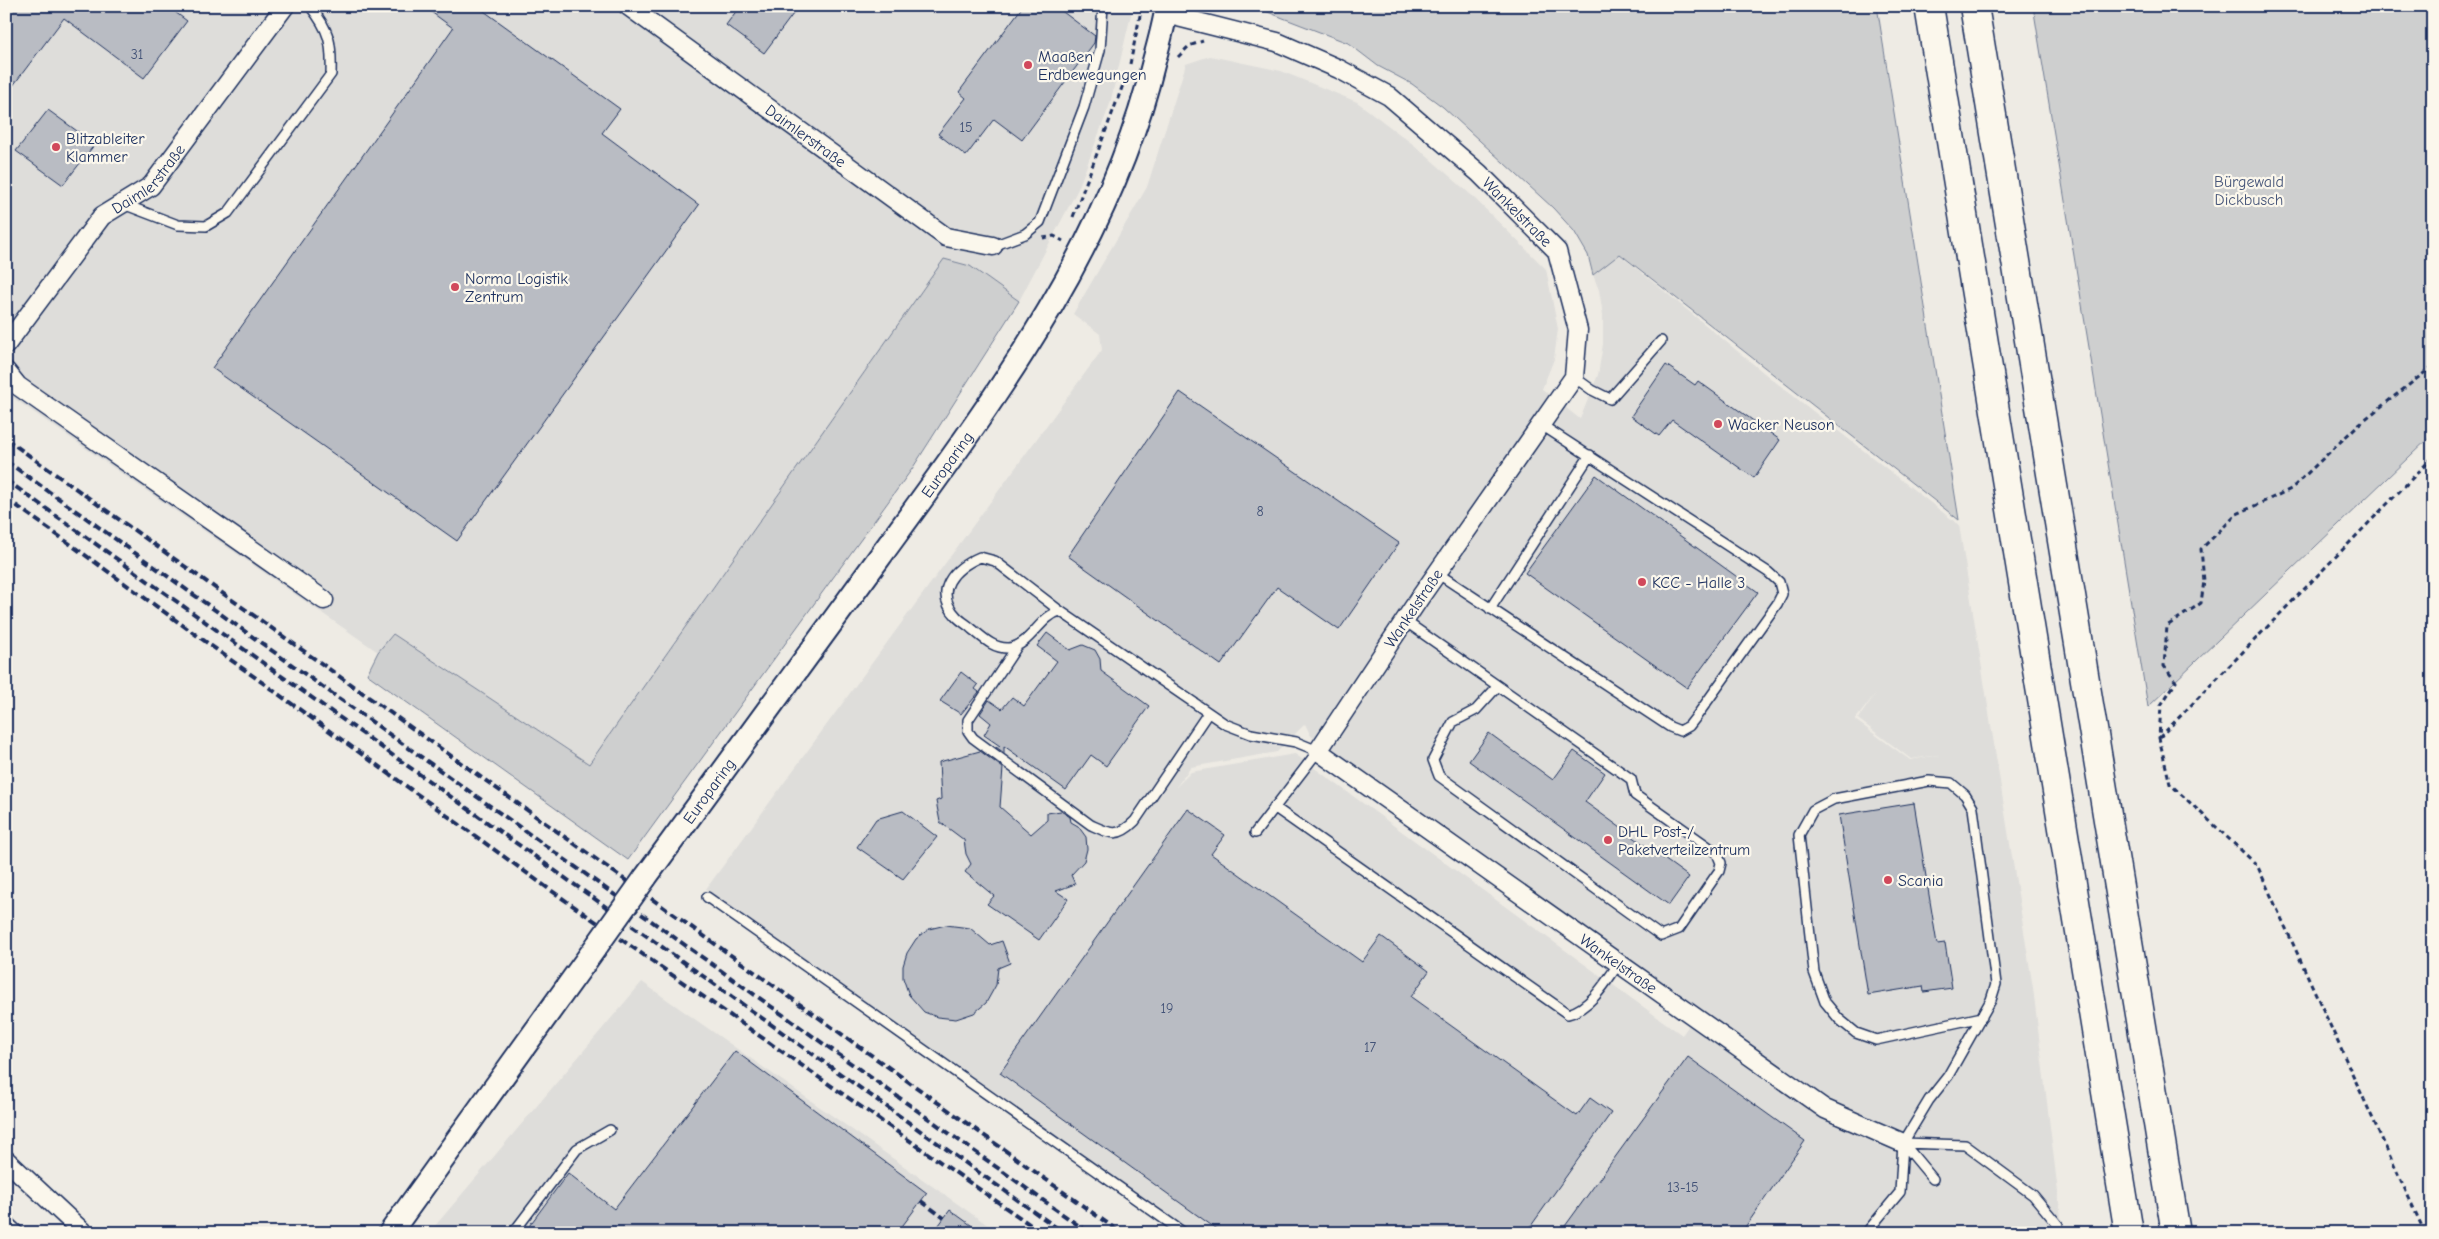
<svg xmlns="http://www.w3.org/2000/svg" width="2439" height="1239" font-family="'Comic Neue',sans-serif">
  <style>
    .built { fill: #deddda; fill-rule: evenodd }
    .green { fill: #cecfcf; stroke: #747f96 }
    .building { fill: #b9bcc3; stroke: #1b2f5e }
    .lines { fill: none; stroke-linecap: round; stroke-linejoin: round }
    .service-casing { stroke: #1b2f5e; stroke-width: 12 }
    .minor-casing { stroke: #1b2f5e; stroke-width: 21 }
    .tertiary-casing { stroke: #1b2f5e; stroke-width: 26 }
    .motorway-casing { stroke: #1b2f5e; stroke-width: 31 }
    .path { stroke: #1b2f5e; stroke-width: 3; stroke-dasharray: 5 4; stroke-linecap: butt }
    .service { stroke: #fbf7ec; stroke-width: 9 }
    .minor { stroke: #fbf7ec; stroke-width: 18 }
    .tertiary { stroke: #fbf7ec; stroke-width: 22 }
    .motorway { stroke: #fbf7ec; stroke-width: 28 }
    .rail { stroke: #1b2f5e; stroke-width: 4; stroke-dasharray: 8 4; stroke-linecap: butt }
    .tertiary-bridge-casing { stroke: #1b2f5e; stroke-width: 26; stroke-linecap: butt }
    .tertiary-bridge { stroke: #fbf7ec; stroke-width: 22 }
    .poi-dot { fill: #d1495b; stroke: #fbf7ec; stroke-width: 2 }
    .labels { text-anchor: middle; stroke-width: 4.5; stroke-linejoin: round; paint-order: stroke }
    .number-label { font-size: 14px; fill: #425277 }
    .poi-label { font-size: 16px; fill: #1b2f5e; stroke: #fbf7ec; text-anchor: start }
    .street-label { font-size: 16px; fill: #1b2f5e; stroke: #fbf7ec }
    .park-label { font-size: 16px; fill: #48577a; stroke: #fbf7ec }
  </style>
  <rect width="100%" height="100%" fill="#eeebe4"/>
  <filter id="ink" filterUnits="userSpaceOnUse"><feTurbulence type="fractalNoise" baseFrequency=".02" numOctaves="2"/><feDisplacementMap in="SourceGraphic" scale="10" xChannelSelector="R" yChannelSelector="G"/><feConvolveMatrix kernelMatrix="1 2 1 2 8 2 1 2 1" color-interpolation-filters="sRGB"/></filter>
  <g filter="url(#ink)">
    <!-- built -->
    <path class="built" d="M 6,6 L 1133,6 L 1110,104 L 1078,189 L 1019,301 L 970,266 L 944,259 L 589,764 L 393,634 L 378,652 L 6,393 Z
      M 1210,56 L 1281,71 L 1357,102 L 1414,145 L 1469,193 L 1546,269 L 1558,329 L 1554,359 L 1542,389 L 1580,419 L 1598,375 L 1603,344 L 1603,315 L 1599,290 L 1593,275 L 1619,254 L 1769,377 L 1959,525 L 2033,988 L 2063,1233 L 1187,1233 L 706,889 L 1102,350 L 1100,334 L 1073,314 L 1147,187 L 1186,64 ZM 1876,693 L 1858,719 L 1911,759 L 1939,755 L 1910,760 L 1855,720 ZM 1305,724 L 1311,736 L 1700,1009 L 1682,1035 L 1295,754 L 1191,772 L 1176,787 L 1191,767 L 1277,752 Z
      M 642,982 L 999,1233 L 429,1233 Z"/>
    <!-- green -->
    <path class="green" d="M 1252,6 L 1877,6 L 1959,520 L 1620,254 L 1593,275 L 1588,255 L 1574,231 L 1553,208 L 1443,107 L 1412,84 L 1378,66 L 1348,43 Z
      M 2033,6 L 2433,6 L 2433,434 L 2148,707 Z
      M 944,259 L 970,266 L 1019,301 L 912,469 L 628,860 L 367,674 L 378,652 L 393,634 L 589,764 Z"/>
    <!-- building -->
    <path class="building" d="M 6,6 L 167,6 L 187,21 L 144,78 L 64,18 L 6,95 Z
      M 423,6 L 477,6 L 620,109 L 602,133 L 699,205 L 457,541 L 212,368 L 453,28 Z
      M 740,6 L 799,6 L 764,53 L 726,25 Z
      M 1023,6 L 1055,6 L 1095,36 L 1094,43 L 1022,140 L 994,119 L 966,156 L 938,134 L 966,98 L 959,92 Z
      M 48,110 L 95,144 L 63,185 L 16,151 Z
      M 1666,365 L 1695,385 L 1698,381 L 1780,440 L 1754,478 L 1672,420 L 1659,436 L 1631,416 Z
      M 1180,392 L 1399,543 L 1339,630 L 1277,587 L 1221,665 L 1068,556 Z
      M 1596,475 L 1758,592 L 1687,688 L 1525,573 Z
      M 1047,633 L 1070,650 L 1083,645 L 1095,650 L 1100,659 L 1101,671 L 1149,706 L 1106,766 L 1091,755 L 1066,790 L 1004,746 L 1004,753 L 996,747 L 1000,746 L 984,735 L 991,723 L 980,714 L 989,700 L 1002,709 L 1012,697 L 1024,706 L 1057,661 L 1037,646 Z
      M 961,672 L 978,685 L 975,689 L 979,692 L 961,714 L 940,701 Z
      M 1489,733 L 1553,780 L 1574,751 L 1605,773 L 1585,802 L 1689,877 L 1669,905 L 1469,761 Z
      M 980,751 L 1003,768 L 1000,807 L 1031,834 L 1047,820 L 1047,813 L 1061,811 L 1070,817 L 1071,822 L 1078,826 L 1086,837 L 1087,849 L 1084,861 L 1071,875 L 1075,884 L 1056,891 L 1068,899 L 1039,940 L 987,904 L 994,896 L 965,872 L 971,864 L 966,854 L 964,840 L 940,822 L 936,801 L 941,799 L 939,762 Z
      M 1914,803 L 1937,944 L 1945,943 L 1952,988 L 1924,992 L 1923,986 L 1868,995 L 1839,815 Z
      M 1188,809 L 1225,835 L 1211,854 L 1362,962 L 1381,936 L 1429,971 L 1411,997 L 1577,1116 L 1590,1098 L 1611,1113 L 1526,1233 L 1222,1233 L 1000,1073 Z
      M 903,811 L 937,837 L 903,879 L 857,847 L 876,819 Z
      M 946,925 L 970,928 L 990,945 L 1002,941 L 1010,963 L 998,968 L 996,985 L 986,1003 L 974,1013 L 956,1019 L 937,1017 L 924,1012 L 909,995 L 903,978 L 903,966 L 907,953 L 916,939 L 929,929 Z
      M 735,1051 L 927,1193 L 897,1233 L 524,1233 L 568,1173 L 614,1209 Z
      M 1688,1057 L 1805,1141 L 1741,1233 L 1560,1233 Z
      M 950,1210 L 982,1233 L 933,1233 Z"/>
    <g class="lines">
      <!-- service casing -->
      <g class="service-casing">
        <path id="service" d="M 123,204 L 178,225 L 206,226 L 228,213 L 331,74 C 332,43 330,31 310,6
          M 993,246 L 1025,234 L 1040,222 L 1084,107 L 1100,50 L 1103,6
          M 1574,377 L 1592,390 L 1610,399 L 1661,341
          M 1437,573 L 1670,727 L 1680,731 L 1689,726 L 1696,717 L 1777,604 L 1782,594 L 1779,582 L 1768,572 L 1540,424
          M 1490,609 L 1590,455
          M 1060,611 L 995,561 L 980,557 C 954,568 932,591 957,617 C 962,622 968,625 972,629 C 983,638 994,649 1009,648 C 1030,646 1040,616 1060,611 L 1225,724 L 1251,734 L 1296,742 L 1318,751 L 1255,833
          M 1405,621 L 1631,779 L 1635,795 L 1717,853 L 1721,863 L 1719,871 L 1679,929 L 1661,936 L 1439,776 L 1433,760 L 1453,722 L 1476,710 L 1497,687
          M 1018,645 L 968,720 L 968,731 L 973,738 L 1091,825 C 1111,834 1118,838 1135,821 L 1208,713
          M 1274,807 L 1568,1014 C 1591,1008 1606,982 1619,963
          M 707,897 L 1184,1233
          M 1903,1143 L 1965,1145 L 2033,1195 L 2058,1225 L 2060,1233
          M 1903,1143 L 1933,1179
          M 6,1220 L 20,1233
          M 513,1233 L 577,1149 L 610,1130
          M 1866,1233 L 1900,1192 L 1903,1143 L 1929,1100 L 1948,1076 L 1991,1000 L 1996,984 L 1973,808 L 1965,795 L 1951,783 L 1929,781 L 1834,799 L 1813,810 L 1799,835 L 1814,972 L 1825,1002 L 1839,1019 L 1856,1033 L 1876,1040 L 1982,1017"/>
      </g>
      <!-- minor casing -->
      <g class="minor-casing">
        <g id="minor">
          <path id="s1" d="M 628,6 L 946,237 L 993,246"/>
          <path id="s2" d="M 1166,14 L 1277,42 L 1339,69 L 1389,96 L 1479,173 L 1557,251 L 1578,330 L 1574,377 L 1421,596 L 1318,751 L 1825,1109 L 1903,1143"/>
          <path id="s3" d="M 6,345 L 102,216 L 151,186 L 285,6"/>
          <path d="M 6,371 L 18,386 L 324,600"/>
          <path d="M 6,1160 L 84,1233"/>
        </g>
      </g>
      <!-- tertiary casing -->
      <g class="tertiary-casing">
        <g id="tertiary">
          <path id="s4" d="M 645,878 C 723,771 801,664 879,558 C 991,404 1109,249 1154,61 C 1159,43 1164,25 1167,6"/>
          <path d="M 390,1233 L 598,944"/>
        </g>
      </g>
      <!-- motorway casing -->
      <g class="motorway-casing">
        <path id="motorway" d="M 1929,6 L 2129,1233
          M 1974,6 L 2176,1233"/>
      </g>
      <!-- path -->
      <path class="path" d="M 1178,57 L 1189,46 L 1203,41
        M 1130,64 L 1142,6
        M 1073,217 L 1126,77
        M 1043,238 L 1054,236 L 1063,241
        M 2159,738 L 2433,457
        M 2425,1233 L 2257,865 L 2170,784 L 2159,738 L 2161,705 L 2176,682 L 2164,666 L 2167,626 L 2201,603 L 2204,581 L 2201,549 L 2237,514 L 2291,489 L 2359,424 L 2433,366"/>
      <!-- service -->
      <use href="#service" class="service"/>
      <!-- minor -->
      <use href="#minor" class="minor"/>
      <!-- tertiary -->
      <use href="#tertiary" class="tertiary"/>
      <!-- motorway -->
      <use href="#motorway" class="motorway"/>
      <!-- rail -->
      <path class="rail" d="M 6,439 L 1121,1233
        M 6,461 L 1089,1233
        M 6,480 L 1064,1233
        M 6,498 L 549,889 L 1042,1233
        M 921,1201 L 944,1218"/>
      <!-- tertiary-bridge casing -->
      <g class="tertiary-bridge-casing">
        <path id="tertiary-bridge" d="M 598,944 L 645,878"/>
      </g>
      <!-- tertiary-bridge -->
      <use href="#tertiary-bridge" class="tertiary-bridge"/>
    </g>
  </g>
  <!-- markers -->
  <g class="poi-dot">
    <circle cx="1028" cy="65" r="5"/>
    <circle cx="56" cy="147" r="5"/>
    <circle cx="455" cy="287" r="5"/>
    <circle cx="1718" cy="424" r="5"/>
    <circle cx="1642" cy="582" r="5"/>
    <circle cx="1608" cy="840" r="5"/>
    <circle cx="1888" cy="880" r="5"/>
  </g>
  <g class="labels">
    <!-- number labels -->
    <g class="number-label">
      <text x="137" y="59">31</text>
      <text x="966" y="132">15</text>
      <text x="1260" y="516">8</text>
      <text x="1167" y="1013">19</text>
      <text x="1370" y="1052">17</text>
      <text x="1683" y="1192">13-15</text>
    </g>
    <!-- poi labels -->
    <g class="poi-label">
      <text x="1038" y="62">Maaßen<tspan x="1038" dy="18">Erdbewegungen</tspan></text>
      <text x="66" y="144">Blitzableiter<tspan x="66" dy="18">Klammer</tspan></text>
      <text x="465" y="284">Norma Logistik<tspan x="465" dy="18">Zentrum</tspan></text>
      <text x="1728" y="430">Wacker Neuson</text>
      <text x="1652" y="588">KCC - Halle 3</text>
      <text x="1618" y="837">DHL Post-/<tspan x="1618" dy="18">Paketverteilzentrum</tspan></text>
      <text x="1898" y="886">Scania</text>
    </g>
    <!-- street labels -->
    <g class="street-label">
      <text dy="6" stroke="none"><textPath href="#s1" startOffset="220">Daimlerstraße</textPath></text>
      <text dy="6" stroke="none"><textPath href="#s3" startOffset="221">Daimlerstraße</textPath></text>
      <text dy="6" stroke="none"><textPath href="#s2" startOffset="412">Wankelstraße</textPath></text>
      <text dy="6" stroke="none"><textPath href="#s4" startOffset="512">Europaring</textPath></text>
      <text transform="translate(1413 608) rotate(-56)" y="6">Wankelstraße</text>
      <text dy="6" stroke="none"><textPath href="#s4" startOffset="108">Europaring</textPath></text>
      <text dy="6" stroke="none"><textPath href="#s2" startOffset="1418">Wankelstraße</textPath></text>
    </g>
    <!-- park labels -->
    <g class="park-label">
      <text x="2249" y="187">Bürgewald<tspan x="2249" dy="18">Dickbusch</tspan></text>
    </g>
  </g>
  <!-- margin -->
  <rect width="2439" height="1239" fill="none" stroke="#fbf7ec" stroke-width="25"/>
  <rect x="12" y="12" width="2414" height="1214" fill="none" stroke="#1b2f5e" stroke-width="2" filter="url(#ink)"/>
</svg>
